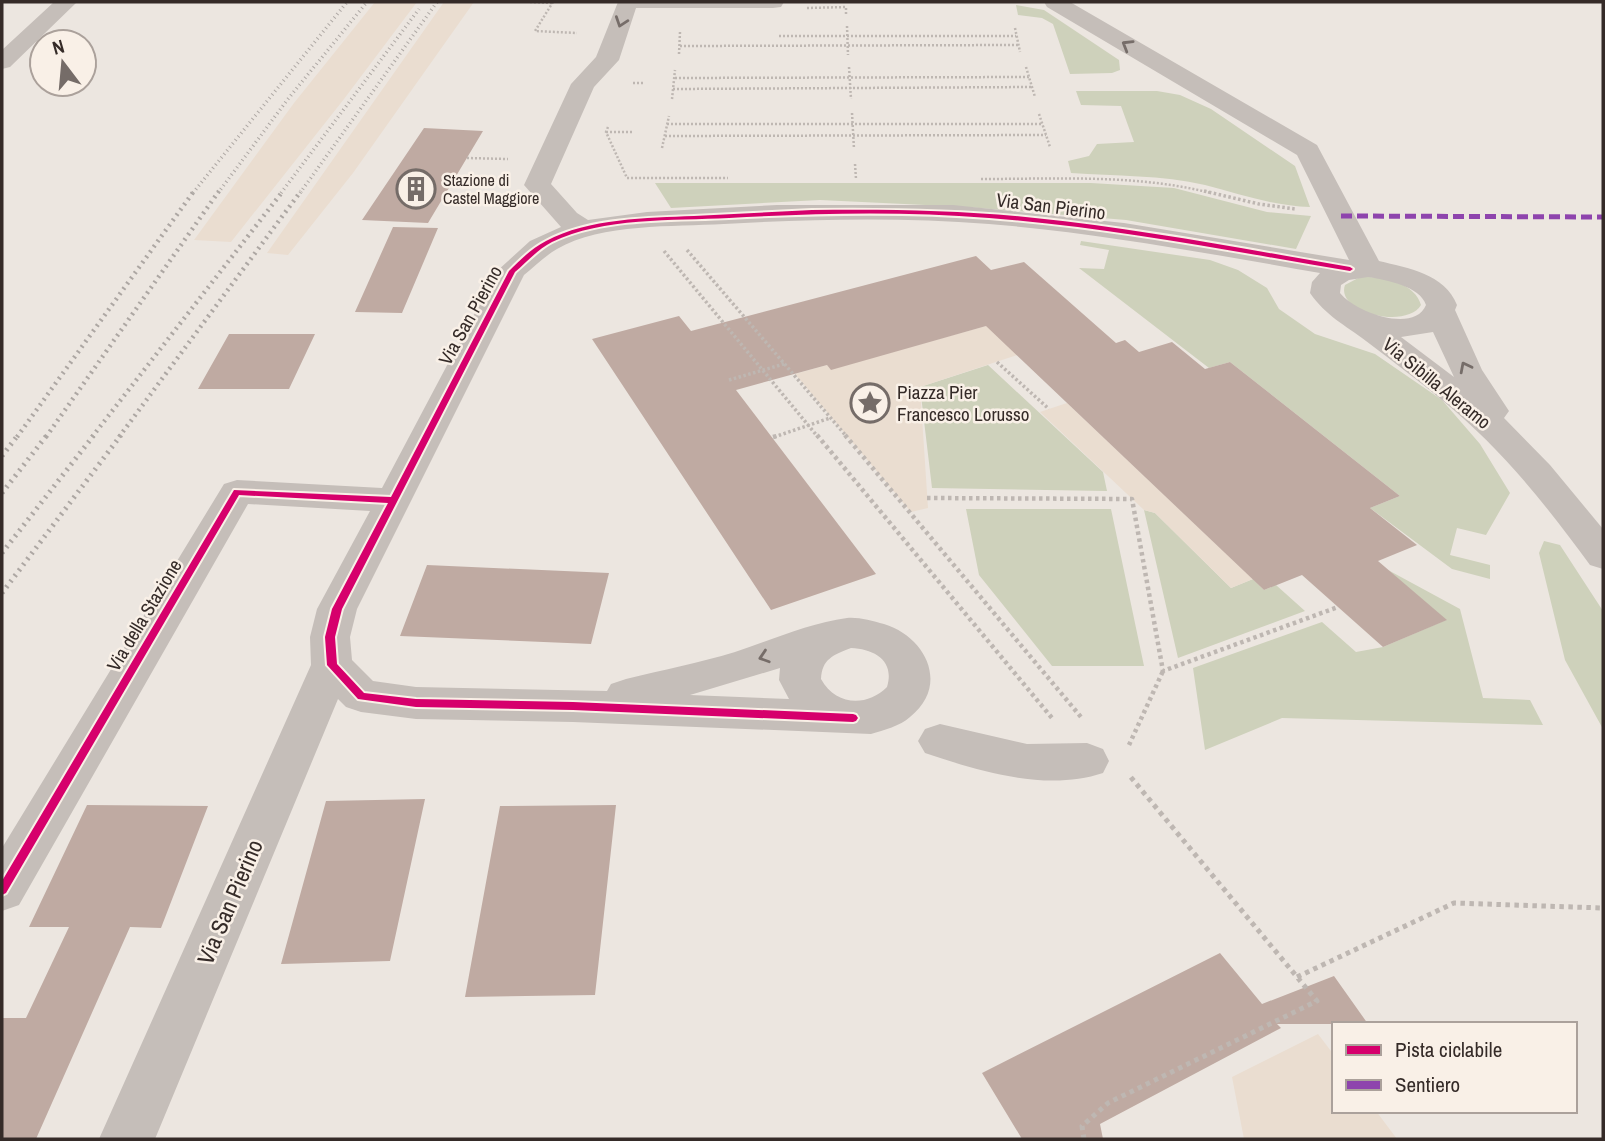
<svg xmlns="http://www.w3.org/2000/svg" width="1605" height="1141" font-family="'Archivo Narrow',sans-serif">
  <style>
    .green { fill: #ced1bb }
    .plaza { fill: #eaddd0 }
    .building { fill: #bfaaa2 }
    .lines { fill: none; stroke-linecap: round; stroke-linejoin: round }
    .path-far3 { stroke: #beb7b2; stroke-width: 2.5; stroke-dasharray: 2 2; stroke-linecap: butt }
    .path-far2 { stroke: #beb7b2; stroke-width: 3.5; stroke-dasharray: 2.5 2.5; stroke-linecap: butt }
    .path-far1 { stroke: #beb7b2; stroke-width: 4.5; stroke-dasharray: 3.5 3.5; stroke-linecap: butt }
    .path { stroke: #beb7b2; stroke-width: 5; stroke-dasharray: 4.5 4.5; stroke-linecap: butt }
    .minor { fill: #c5beb9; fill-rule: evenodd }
    .rail-far2 { stroke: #ada7a3; stroke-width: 3.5; stroke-dasharray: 1 3.5; stroke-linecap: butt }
    .rail-far1 { stroke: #ada7a3; stroke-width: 4.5; stroke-dasharray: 2 4.5; stroke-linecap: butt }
    .rail { stroke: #ada7a3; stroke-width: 5; stroke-dasharray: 2 5; stroke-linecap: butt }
    .quiet { stroke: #8e44ad; stroke-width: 5; stroke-dasharray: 11 5; stroke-linecap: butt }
    .cycleway-casing { stroke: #f9f0e7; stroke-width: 4 }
    .cycleway { fill: #d6006c; fill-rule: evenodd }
    .oneway { stroke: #766d69 }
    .labels { text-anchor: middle; stroke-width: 5; stroke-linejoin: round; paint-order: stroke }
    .far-poi-label { font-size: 16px; fill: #352b28; stroke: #f9f0e7; text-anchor: start }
    .street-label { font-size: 19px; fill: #352b28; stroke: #f9f0e7 }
    .poi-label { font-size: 19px; fill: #352b28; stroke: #f9f0e7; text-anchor: start }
    .near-street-label { font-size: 23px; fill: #352b28; stroke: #f9f0e7 }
  </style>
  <rect width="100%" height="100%" fill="#ece6e0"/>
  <!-- green -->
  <path class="green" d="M 1016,5 L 1044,10 L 1119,60 L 1120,70 L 1112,73 L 1070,74 L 1053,24 L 1042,18 L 1018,15 Z
    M 1076,91 L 1157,91 L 1180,95 L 1211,109 L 1295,166 L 1310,207 C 1273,206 1240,194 1205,185 C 1162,175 1115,176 1071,173 L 1068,161 L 1089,156 L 1097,144 L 1134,142 L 1121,106 L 1081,105 Z
    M 655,183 L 1091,183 L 1174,188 L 1267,212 L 1311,216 L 1296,249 L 1126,220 L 967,207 L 820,200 L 671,208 Z
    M 1081,241 L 1210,260 L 1238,270 L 1267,288 L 1279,309 L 1315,334 L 1375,354 L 1442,400 L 1480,444 L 1510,493 L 1486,535 L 1457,528 L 1450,555 L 1490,565 L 1490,579 L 1452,569 L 1370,508 L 1400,496 L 1230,362 L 1209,368 L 1079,268 L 1104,269 L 1109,250 L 1080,245 Z
    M 1360,277 C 1381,276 1415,282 1421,305 C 1406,330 1335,312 1345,285 Z
    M 988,365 L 1103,472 L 1107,491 L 932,488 L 920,387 Z
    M 966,509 L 1111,509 L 1144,666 L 1052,666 L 979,575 Z
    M 1144,510 L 1155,513 L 1231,588 L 1253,579 L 1264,590 L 1276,585 L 1305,611 L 1178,658 Z
    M 1544,541 L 1560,545 L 1603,611 L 1603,729 L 1565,660 L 1539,553 Z
    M 1388,570 L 1460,609 L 1483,698 L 1530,700 L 1543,725 L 1282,718 L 1205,750 L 1193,668 L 1322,622 L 1356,652 L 1383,647 L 1446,620 Z"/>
  <!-- plaza -->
  <path class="plaza" d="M 375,2 L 417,2 L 344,99 L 231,242 L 194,240 L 294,103 Z
    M 444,2 L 474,2 L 353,173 L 288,255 L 267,253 Z
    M 1047,309 L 1078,335 L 920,387 L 928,508 L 911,512 L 795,374 L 827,365 L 831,369 Z
    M 1067,403 L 1253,579 L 1231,588 L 1155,513 L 1144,510 L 1040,412 Z
    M 1318,1034 L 1334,1055 L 1334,1111 L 1376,1111 L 1397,1139 L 1244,1139 L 1232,1077 Z"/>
  <!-- building -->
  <path class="building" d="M 424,128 L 483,131 L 428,223 L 362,220 Z
    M 393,227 L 438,228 L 402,313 L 355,312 Z
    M 976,256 L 991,270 L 1024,262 L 1116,343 L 1125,340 L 1139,352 L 1172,342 L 1205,369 L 1230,362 L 1400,496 L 1370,508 L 1417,545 L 1378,561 L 1447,620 L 1383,647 L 1302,575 L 1264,590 L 986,326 L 831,370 L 827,365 L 736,390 L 876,574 L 771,610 L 592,339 L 679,316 L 691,331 Z
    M 229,334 L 315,334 L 289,389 L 198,389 Z
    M 427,565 L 609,573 L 591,644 L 400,636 Z
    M 425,799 L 390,961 L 281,964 L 326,801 Z
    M 87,805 L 208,806 L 161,928 L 130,927 L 36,1139 L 2,1139 L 2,1018 L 26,1018 L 69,927 L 29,927 Z
    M 616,805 L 595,995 L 465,997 L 500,806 Z
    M 1220,953 L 1262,1004 L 1334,976 L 1368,1024 L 1277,1024 L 1281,1028 L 1100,1124 L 1103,1139 L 1022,1139 L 982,1073 Z"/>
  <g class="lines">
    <!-- path-far3 -->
    <path class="path-far3" d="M 530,2 L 552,3
      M 553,2 L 535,31 L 577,33
      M 807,8 L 846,7 L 846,15
      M 847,26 L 848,55
      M 1015,28 L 1020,52
      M 779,36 L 1016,36
      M 680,46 L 1018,45
      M 679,54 L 680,32
      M 849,67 L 851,99
      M 1026,67 L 1035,97
      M 675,78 L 1029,77
      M 633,83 L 643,83
      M 673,89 L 1032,87
      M 672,99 L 675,70
      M 852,113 L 854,149
      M 1039,114 L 1050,147
      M 667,124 L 1043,124
      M 608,127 L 606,132 L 627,178 L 728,178
      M 606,132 L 634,132
      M 665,136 L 1046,135
      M 662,148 L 669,116
      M 467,158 L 508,159
      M 855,164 L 856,179
      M 981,179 C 1058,179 1136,174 1211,193"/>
    <!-- path-far2 -->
    <path class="path-far2" d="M 1204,191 L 1259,204 L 1295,209
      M 687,250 L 847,437
      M 664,251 L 818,437
      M 997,362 L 1049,409
      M 729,380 L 784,364
      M 774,437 L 830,418"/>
    <!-- path-far1 -->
    <path class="path-far1" d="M 817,435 L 1052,718
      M 845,435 L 1081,717
      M 773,437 L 780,435
      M 927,498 L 1132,499 L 1163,671 L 1338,607
      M 1129,745 L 1163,671"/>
    <!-- path -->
    <path class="path" d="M 1297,977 L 1454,903 L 1603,908
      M 1084,1139 L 1082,1126 L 1108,1103 L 1317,1001 L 1129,775"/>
    <!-- minor -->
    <path class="minor" d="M 54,2 L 77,2 L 10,67 L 2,69 L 2,50 Z
      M 618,2 L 784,2 L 781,7 L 773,8 L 636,8 L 619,60 L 594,87 L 551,184 L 577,213 L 588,220 L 647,212 L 777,205 L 953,205 L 1124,223 L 1349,260 L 1297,155 L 1047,7 L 1044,2 L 1070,2 L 1317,145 L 1379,261 C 1408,268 1445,274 1457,305 L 1455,310 L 1482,370 L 1509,411 L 1504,418 L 1550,465 L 1603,529 L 1603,569 L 1590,565 C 1546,505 1501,448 1443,401 C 1418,380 1392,361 1366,341 C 1345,325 1326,316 1310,293 L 1312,282 L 1320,273 C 1210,254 1101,233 989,224 C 901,217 812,219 724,224 C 673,227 602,223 557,249 C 545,256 535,266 524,275 L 357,609 L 350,637 L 352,660 L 373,681 L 416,687 L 607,691 L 611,684 L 626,679 C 662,670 699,663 735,652 C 771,640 810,623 847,618 C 859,617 872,621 884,624 C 926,637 950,685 910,717 C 900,726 884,730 871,734 L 573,722 L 416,719 L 361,712 L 346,707 L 338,699 L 155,1139 L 99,1139 L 311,665 L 310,637 L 317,609 L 370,511 L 248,504 L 19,905 L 2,911 L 2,848 L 224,484 L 237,480 L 382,488 L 497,271 L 530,241 L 561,227 L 524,185 L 571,84 L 596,57 ZM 1368,277 C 1386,280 1420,286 1426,305 C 1414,334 1355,312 1340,293 L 1341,285 L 1349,280 ZM 1433,332 L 1454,377 L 1401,337 ZM 851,648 C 875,649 895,661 887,687 C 867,707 836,706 821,679 C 822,659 833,655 851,648 ZM 780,668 L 779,680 L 789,699 L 690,695 Z
      M 940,724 L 1027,744 L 1087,743 L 1103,749 L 1109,761 L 1103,773 C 1046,792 979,771 925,753 L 918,741 L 925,729 Z"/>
    <!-- rail-far2 -->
    <path class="rail-far2" d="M 193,193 L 347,2
      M 218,193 L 288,99 L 367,2
      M 281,193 L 419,9
      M 300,193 L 437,2"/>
    <!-- rail-far1 -->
    <path class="rail-far1" d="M 17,437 L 194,191
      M 46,437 L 219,191
      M 92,437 L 283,191
      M 119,437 L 301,191"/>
    <!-- rail -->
    <path class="rail" d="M 2,456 L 18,435
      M 2,493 L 47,435
      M 2,553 L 94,435
      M 2,593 L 121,435"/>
    <!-- quiet -->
    <path class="quiet" d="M 1341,216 L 1603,217"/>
    <!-- cycleway casing -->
    <g class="cycleway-casing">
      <path id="cycleway" d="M 812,210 C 886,209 961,210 1035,218 C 1141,229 1245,249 1350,267 L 1353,269 L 1350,271 C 1230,251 1110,227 989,218 C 902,211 816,213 729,218 C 673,221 603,217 552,242 C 538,249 527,262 515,272 L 342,609 L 335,637 L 337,664 L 364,693 L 416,699 L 573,702 L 853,714 L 856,715 L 858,718 L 856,721 L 853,722 L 573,710 L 416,707 L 358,699 L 327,665 L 325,637 L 332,609 L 388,503 L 239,495 L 6,893 L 2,895 L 2,881 L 234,490 L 391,497 L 509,271 C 520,260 532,248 546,241 C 589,218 647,218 694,216 C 733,214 773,212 812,210 Z"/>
    </g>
    <!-- cycleway -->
    <use href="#cycleway" class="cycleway"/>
  </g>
  <!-- one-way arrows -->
  <defs><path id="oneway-chevron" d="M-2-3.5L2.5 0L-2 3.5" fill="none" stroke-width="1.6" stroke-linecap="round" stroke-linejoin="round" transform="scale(1.75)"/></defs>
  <g class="oneway">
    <use href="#oneway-chevron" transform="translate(621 22) rotate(109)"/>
    <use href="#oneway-chevron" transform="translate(1127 45) rotate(-149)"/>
    <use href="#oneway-chevron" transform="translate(1465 367) rotate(-117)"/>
    <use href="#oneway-chevron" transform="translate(764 657) rotate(162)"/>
  </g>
  <!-- icons -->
  <defs>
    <g id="building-ring" transform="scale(2.0125)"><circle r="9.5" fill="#f9f0e7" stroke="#756c68" stroke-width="1.5"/><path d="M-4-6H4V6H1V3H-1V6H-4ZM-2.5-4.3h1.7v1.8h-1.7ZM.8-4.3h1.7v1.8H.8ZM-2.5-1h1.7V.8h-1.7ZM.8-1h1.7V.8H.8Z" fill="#756c68"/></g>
    <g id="sight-ring" transform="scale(2.0125)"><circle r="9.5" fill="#f9f0e7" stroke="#756c68" stroke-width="1.5"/><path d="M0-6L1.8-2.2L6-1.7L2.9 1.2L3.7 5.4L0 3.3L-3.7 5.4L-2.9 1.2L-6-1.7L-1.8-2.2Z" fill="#756c68"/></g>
  </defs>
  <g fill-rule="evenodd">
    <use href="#building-ring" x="416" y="189"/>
    <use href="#sight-ring" x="870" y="403"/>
  </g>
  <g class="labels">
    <!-- far-poi labels -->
    <g class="far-poi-label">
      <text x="443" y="186">Stazione di<tspan x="443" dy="18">Castel Maggiore</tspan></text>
    </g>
    <!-- street labels -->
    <g class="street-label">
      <text transform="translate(1051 206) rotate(7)" y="7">Via San Pierino</text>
      <text transform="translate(470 315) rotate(-61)" y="7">Via San Pierino</text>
      <text transform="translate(1437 383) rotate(39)" y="7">Via Sibilla Aleramo</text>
      <text transform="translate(144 615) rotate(-59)" y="7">Via della Stazione</text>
    </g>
    <!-- poi labels -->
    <g class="poi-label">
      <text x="897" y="399">Piazza Pier<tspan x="897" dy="22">Francesco Lorusso</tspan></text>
    </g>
    <!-- near-street labels -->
    <g class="near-street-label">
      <text transform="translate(230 902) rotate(-67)" y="8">Via San Pierino</text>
    </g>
  </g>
  <!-- border -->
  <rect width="1605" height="1141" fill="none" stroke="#352b28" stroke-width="7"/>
  <!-- legend -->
  <rect x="1332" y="1022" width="245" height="91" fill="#f9f0e7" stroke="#aba19b" stroke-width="2"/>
  <rect x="1346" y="1045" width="35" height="10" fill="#d6006c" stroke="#aba19b" stroke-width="2"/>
  <text x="1395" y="1057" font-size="21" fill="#352b28">Pista ciclabile</text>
  <rect x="1346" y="1080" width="35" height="10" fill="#8e44ad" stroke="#aba19b" stroke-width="2"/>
  <text x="1395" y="1092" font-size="21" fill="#352b28">Sentiero</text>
  <!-- north arrow -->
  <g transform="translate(63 63) rotate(344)"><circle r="33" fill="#f9f0e7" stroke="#aba19b" stroke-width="2"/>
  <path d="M0-5L12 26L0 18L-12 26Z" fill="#756c68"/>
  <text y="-10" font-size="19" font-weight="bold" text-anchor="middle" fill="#352b28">N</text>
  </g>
</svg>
